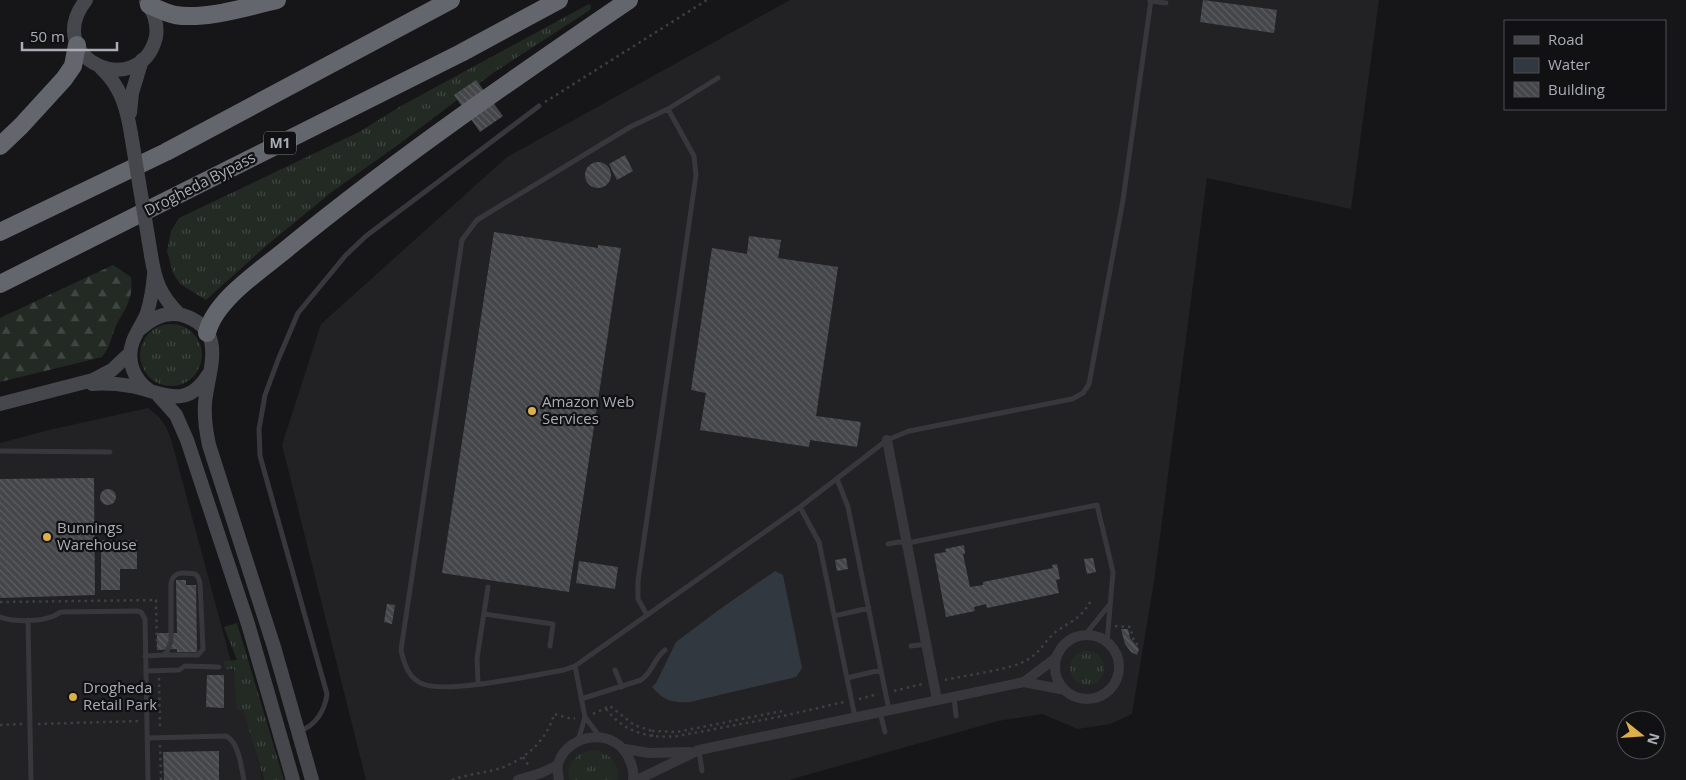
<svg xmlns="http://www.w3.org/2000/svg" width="1686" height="780" font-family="'Open Sans',sans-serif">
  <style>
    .built { fill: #222225 }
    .grass { fill: url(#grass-tufts) }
    .forest { fill: url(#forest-firs) }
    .water { fill: #31383f }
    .building { fill: url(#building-back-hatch) }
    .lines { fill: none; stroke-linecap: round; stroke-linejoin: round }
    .path { stroke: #3e3f43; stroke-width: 2.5; stroke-dasharray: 2.5 4; stroke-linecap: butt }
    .lane { stroke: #38383c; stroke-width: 5 }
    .street { stroke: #38383c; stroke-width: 10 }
    .secondary { stroke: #46474c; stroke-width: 14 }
    .highway { stroke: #64666d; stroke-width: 18 }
    .secondary-bridge { stroke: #46474c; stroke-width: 14 }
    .poi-dot { fill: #dcaf4a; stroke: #111113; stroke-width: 2 }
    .labels { text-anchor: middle; stroke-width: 4.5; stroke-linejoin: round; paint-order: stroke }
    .shield { fill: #111113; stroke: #7c7e85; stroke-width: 1 }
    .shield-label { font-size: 14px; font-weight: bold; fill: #aaadb6 }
    .street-label { font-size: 15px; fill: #aaadb6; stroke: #111113 }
    .poi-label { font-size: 15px; fill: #aaadb6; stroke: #111113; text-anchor: start }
  </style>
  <defs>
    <pattern id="grass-tufts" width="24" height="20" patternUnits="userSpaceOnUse" patternTransform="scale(1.25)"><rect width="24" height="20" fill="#232a24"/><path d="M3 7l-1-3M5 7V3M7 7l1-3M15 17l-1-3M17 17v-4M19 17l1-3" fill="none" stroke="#404642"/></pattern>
    <pattern id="forest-firs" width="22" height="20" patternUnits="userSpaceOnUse" patternTransform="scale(1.25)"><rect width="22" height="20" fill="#232a24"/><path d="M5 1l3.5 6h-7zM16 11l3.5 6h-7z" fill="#404642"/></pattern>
    <pattern id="building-back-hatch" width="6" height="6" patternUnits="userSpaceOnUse" patternTransform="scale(1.25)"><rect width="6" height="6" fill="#45464a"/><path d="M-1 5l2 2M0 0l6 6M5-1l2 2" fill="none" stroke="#5d5e62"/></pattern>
  </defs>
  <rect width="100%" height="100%" fill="#161618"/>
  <!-- built -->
  <path class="built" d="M 790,0 L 1379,0 L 1351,209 L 1207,178 L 1154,582 L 1132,714 L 1110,724 L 1078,729 L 1042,714 L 998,721 L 789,780 L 366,780 L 282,445 L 321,324 L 507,157 Z
    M 148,408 L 159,417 L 166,427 L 171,439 L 263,780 L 0,780 L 0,443 L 49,430 Z"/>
  <!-- grass -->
  <path class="grass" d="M 589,4 L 591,6 L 590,10 L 493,73 L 395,147 L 333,191 L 266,246 L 206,300 L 180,284 L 173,273 L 167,251 L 171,231 L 179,218 L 359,132 L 401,106 Z
    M140 355a31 31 0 1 1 62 0a31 31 0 1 1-62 0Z
    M 237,623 L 284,780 L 264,780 L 243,710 L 237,710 L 234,669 L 225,669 L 224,661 L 237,660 L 224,627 Z
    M1070 668a17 17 0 1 1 34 0a17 17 0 1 1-34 0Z
    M 595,750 C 611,754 619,764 618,780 L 569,780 C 566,762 579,751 595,750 Z"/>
  <!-- forest -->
  <path class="forest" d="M 113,265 L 131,277 C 134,301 124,309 115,328 C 110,340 111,345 102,357 L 0,382 L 0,318 Z"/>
  <!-- water -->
  <path class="water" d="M 775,571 L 783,575 L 802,668 L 796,677 L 690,702 C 672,703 664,701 652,687 L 656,683 L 676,642 L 720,609 Z"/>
  <!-- building -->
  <path class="building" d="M 1203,0 L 1277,10 L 1274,33 L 1200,22 Z
    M 476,80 L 503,116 L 480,132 L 454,95 Z
    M 625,155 L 633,171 L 617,180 L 609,164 Z
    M585 175a13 13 0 1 1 26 0a13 13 0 1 1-26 0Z
    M 494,232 L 598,248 L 598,245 L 621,248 L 569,592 L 442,573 Z
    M 749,236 L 781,240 L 778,258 L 838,267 L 816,416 L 861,422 L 857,447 L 810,440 L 809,447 L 700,430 L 706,393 L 691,390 L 712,248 L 747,254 Z
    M 94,478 L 95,595 L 0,598 L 0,479 Z
    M100 497a8 8 0 1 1 16 0a8 8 0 1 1-16 0Z
    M 101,540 L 137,540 L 137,569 L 120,569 L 120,590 L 101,590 Z
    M 964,545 L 965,554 L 963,554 L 970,587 L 983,585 L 983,582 L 1053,568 L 1052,565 L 1057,564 L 1060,579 L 1056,580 L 1059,593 L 987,608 L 986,604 L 974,607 L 975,611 L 946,617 L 934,554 L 946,552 L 945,549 Z
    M 846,558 L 848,569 L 837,571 L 835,560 Z
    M 1093,558 L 1096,572 L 1087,574 L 1084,559 Z
    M 579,561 L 618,567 L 615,589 L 576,583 Z
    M 176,580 L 186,580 L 186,585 L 196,585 L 197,652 L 177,652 L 177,649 L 157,650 L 157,633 L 177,633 Z
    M 387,604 L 395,605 L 392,624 L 384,622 Z
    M 1121,629 L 1128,629 L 1130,638 L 1139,649 L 1137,655 L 1131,652 L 1125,644 Z
    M 207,675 L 224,675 L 224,708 L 206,707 Z
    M 219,751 L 219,780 L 164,780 L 163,752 Z"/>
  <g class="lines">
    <!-- path -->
    <path class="path" d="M 545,102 L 707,0
      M 0,602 L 156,600 L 157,647
      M 1115,626 L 1130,627 L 1134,641 L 1139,646
      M 159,678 L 160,730
      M 945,680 C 965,675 1011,670 1027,660 C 1040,653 1046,639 1057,631 C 1074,619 1079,620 1091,601
      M 894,691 L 922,684
      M 859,699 L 878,694
      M 606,709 C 624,732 649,739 678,736 L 783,716 L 844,702
      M 593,714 L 610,706 L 634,725 L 652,731 L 652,737
      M 38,724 L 140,721
      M 0,725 L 22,724
      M 652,731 L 677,732 L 782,711
      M 160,745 L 161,780
      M 523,757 L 529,766
      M 452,780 C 468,774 486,773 501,768 C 526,759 547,740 554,714 L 572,719 L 575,718"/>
    <!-- lane -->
    <path class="lane" d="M 1150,1 L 1166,3
      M 718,78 L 668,109 L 630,127 L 477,220 L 462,240 L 401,650 C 404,664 409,679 423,684 C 447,694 534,675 564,670 L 575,666 L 800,507 L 887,440 L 909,431 L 1072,399 L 1083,393 L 1089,384 L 1123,200 L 1151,0
      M 0,451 L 110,452
      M 837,479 L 848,507 L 889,710
      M 800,507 L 819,542 L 855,717
      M 888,544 L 899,542 L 908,543 L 1097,505 L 1113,572 L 1107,642
      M 484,614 L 553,624 L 550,646
      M 647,615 L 638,599 L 638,581 L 696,175 L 694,156 L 668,109
      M 834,616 L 869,608
      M 0,617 C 15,622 39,622 54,616 C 57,614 59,613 61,612 L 137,611 L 141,612 L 145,619 L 148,780
      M 28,620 L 31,780
      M 1085,635 L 1110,604
      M 911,646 L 926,644
      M 145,656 L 163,655 L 167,652 L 171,641 L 171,583 C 174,570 184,573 195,574 L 198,577 L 200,583 L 203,649 L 198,655 L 163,655
      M 575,666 L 585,717
      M 615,670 L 622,687
      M 146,671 L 179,670 L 185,666 L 219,667
      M 847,678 L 881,670
      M 478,683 L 477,658 L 488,587
      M 954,697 L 956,716
      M 581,699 L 641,680 C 653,672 654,658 665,650
      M 880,712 L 885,732
      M 299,731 C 316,726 325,710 327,694 L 260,456 L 259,429 L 265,395 L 278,360 L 298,313 L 346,255 L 366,236 L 539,106
      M 147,738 L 226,736 C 239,742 241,767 244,780
      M 578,741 L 585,717 L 600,737
      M 699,750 L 702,771"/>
    <!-- street -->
    <path class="street" d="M 887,440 L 937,700
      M1055 667a32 32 0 1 1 64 0a32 32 0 1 1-64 0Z
      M 1057,657 L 1024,682 L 1065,690
      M 625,749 L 649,753 L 690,752
      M 518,780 L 541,773 L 558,765
      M 559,780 C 558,775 557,769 558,764 C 568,731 618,727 630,761 C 633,767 634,773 633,780
      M 637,780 L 699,750 L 1024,682"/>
    <!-- secondary -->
    <path class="secondary" d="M 86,0 C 40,59 140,102 156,37 C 158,25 154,11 146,2
      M 101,68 C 121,86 127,109 131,134
      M 130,113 L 132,93 L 142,60
      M 151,255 C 155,281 160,295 179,314
      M 140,329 C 152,318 166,311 182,315 C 229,329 208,370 205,403 C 204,417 206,431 209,445 L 274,647 L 312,780
      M 92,384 C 105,383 118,384 131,386 C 161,392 186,411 208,375
      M 149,390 C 133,379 126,359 133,341 C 137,331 143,323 147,313 C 151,300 153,287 154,274
      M 158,395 L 176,415 L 187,440 L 248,624 L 293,780
      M 0,404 L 93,380 L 112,370 L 130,353"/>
    <!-- highway -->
    <path class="highway" d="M 149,5 C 158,9 166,13 175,15 C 205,20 247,7 277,0
      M 0,146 L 21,126 L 64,79 L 73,66 L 77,45
      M 0,232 L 166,152 L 451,0
      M 0,284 L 461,53 L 559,0
      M 207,333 C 215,299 263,269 289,247 C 398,158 513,79 629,0"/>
    <!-- secondary-bridge -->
    <path class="secondary-bridge" d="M 131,134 L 151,255"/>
  </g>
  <!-- markers -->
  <g class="poi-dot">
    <circle cx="532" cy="411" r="5"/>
    <circle cx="47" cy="537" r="5"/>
    <circle cx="73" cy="697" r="5"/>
  </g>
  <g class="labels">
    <!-- shield labels -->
    <rect class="shield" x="264" y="131.5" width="32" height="23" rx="4"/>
    <g class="shield-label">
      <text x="280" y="148">M1</text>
    </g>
    <!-- street labels -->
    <g class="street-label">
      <text transform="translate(200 184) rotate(-27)" y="5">Drogheda Bypass</text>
    </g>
    <!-- poi labels -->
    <g class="poi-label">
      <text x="542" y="407">Amazon Web<tspan x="542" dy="17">Services</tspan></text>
      <text x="57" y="533">Bunnings<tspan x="57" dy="17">Warehouse</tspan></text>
      <text x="83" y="693">Drogheda<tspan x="83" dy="17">Retail Park</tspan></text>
    </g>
  </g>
  <!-- legend -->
  <rect x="1504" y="20" width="162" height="90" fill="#111113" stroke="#4e4f54"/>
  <rect x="1514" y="36" width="25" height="8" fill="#46474c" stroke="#4e4f54"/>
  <text x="1548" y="45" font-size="15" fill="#aaadb6">Road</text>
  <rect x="1514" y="58" width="25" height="15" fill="#31383f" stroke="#4e4f54"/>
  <text x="1548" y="70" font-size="15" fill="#aaadb6">Water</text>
  <rect x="1514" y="82" width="25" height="15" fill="url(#building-back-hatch)" stroke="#4e4f54"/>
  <text x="1548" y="95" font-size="15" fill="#aaadb6">Building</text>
  <!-- north arrow -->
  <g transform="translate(1641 735) rotate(107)"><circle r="24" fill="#111113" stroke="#4e4f54"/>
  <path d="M0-4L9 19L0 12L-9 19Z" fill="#dcaf4a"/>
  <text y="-8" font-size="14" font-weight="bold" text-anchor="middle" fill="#aaadb6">N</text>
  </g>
  <!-- scale -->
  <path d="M22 42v8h95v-8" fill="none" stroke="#aaadb6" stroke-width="2.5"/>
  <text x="30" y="42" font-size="15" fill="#aaadb6" stroke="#111113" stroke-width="4" paint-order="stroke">50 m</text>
</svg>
